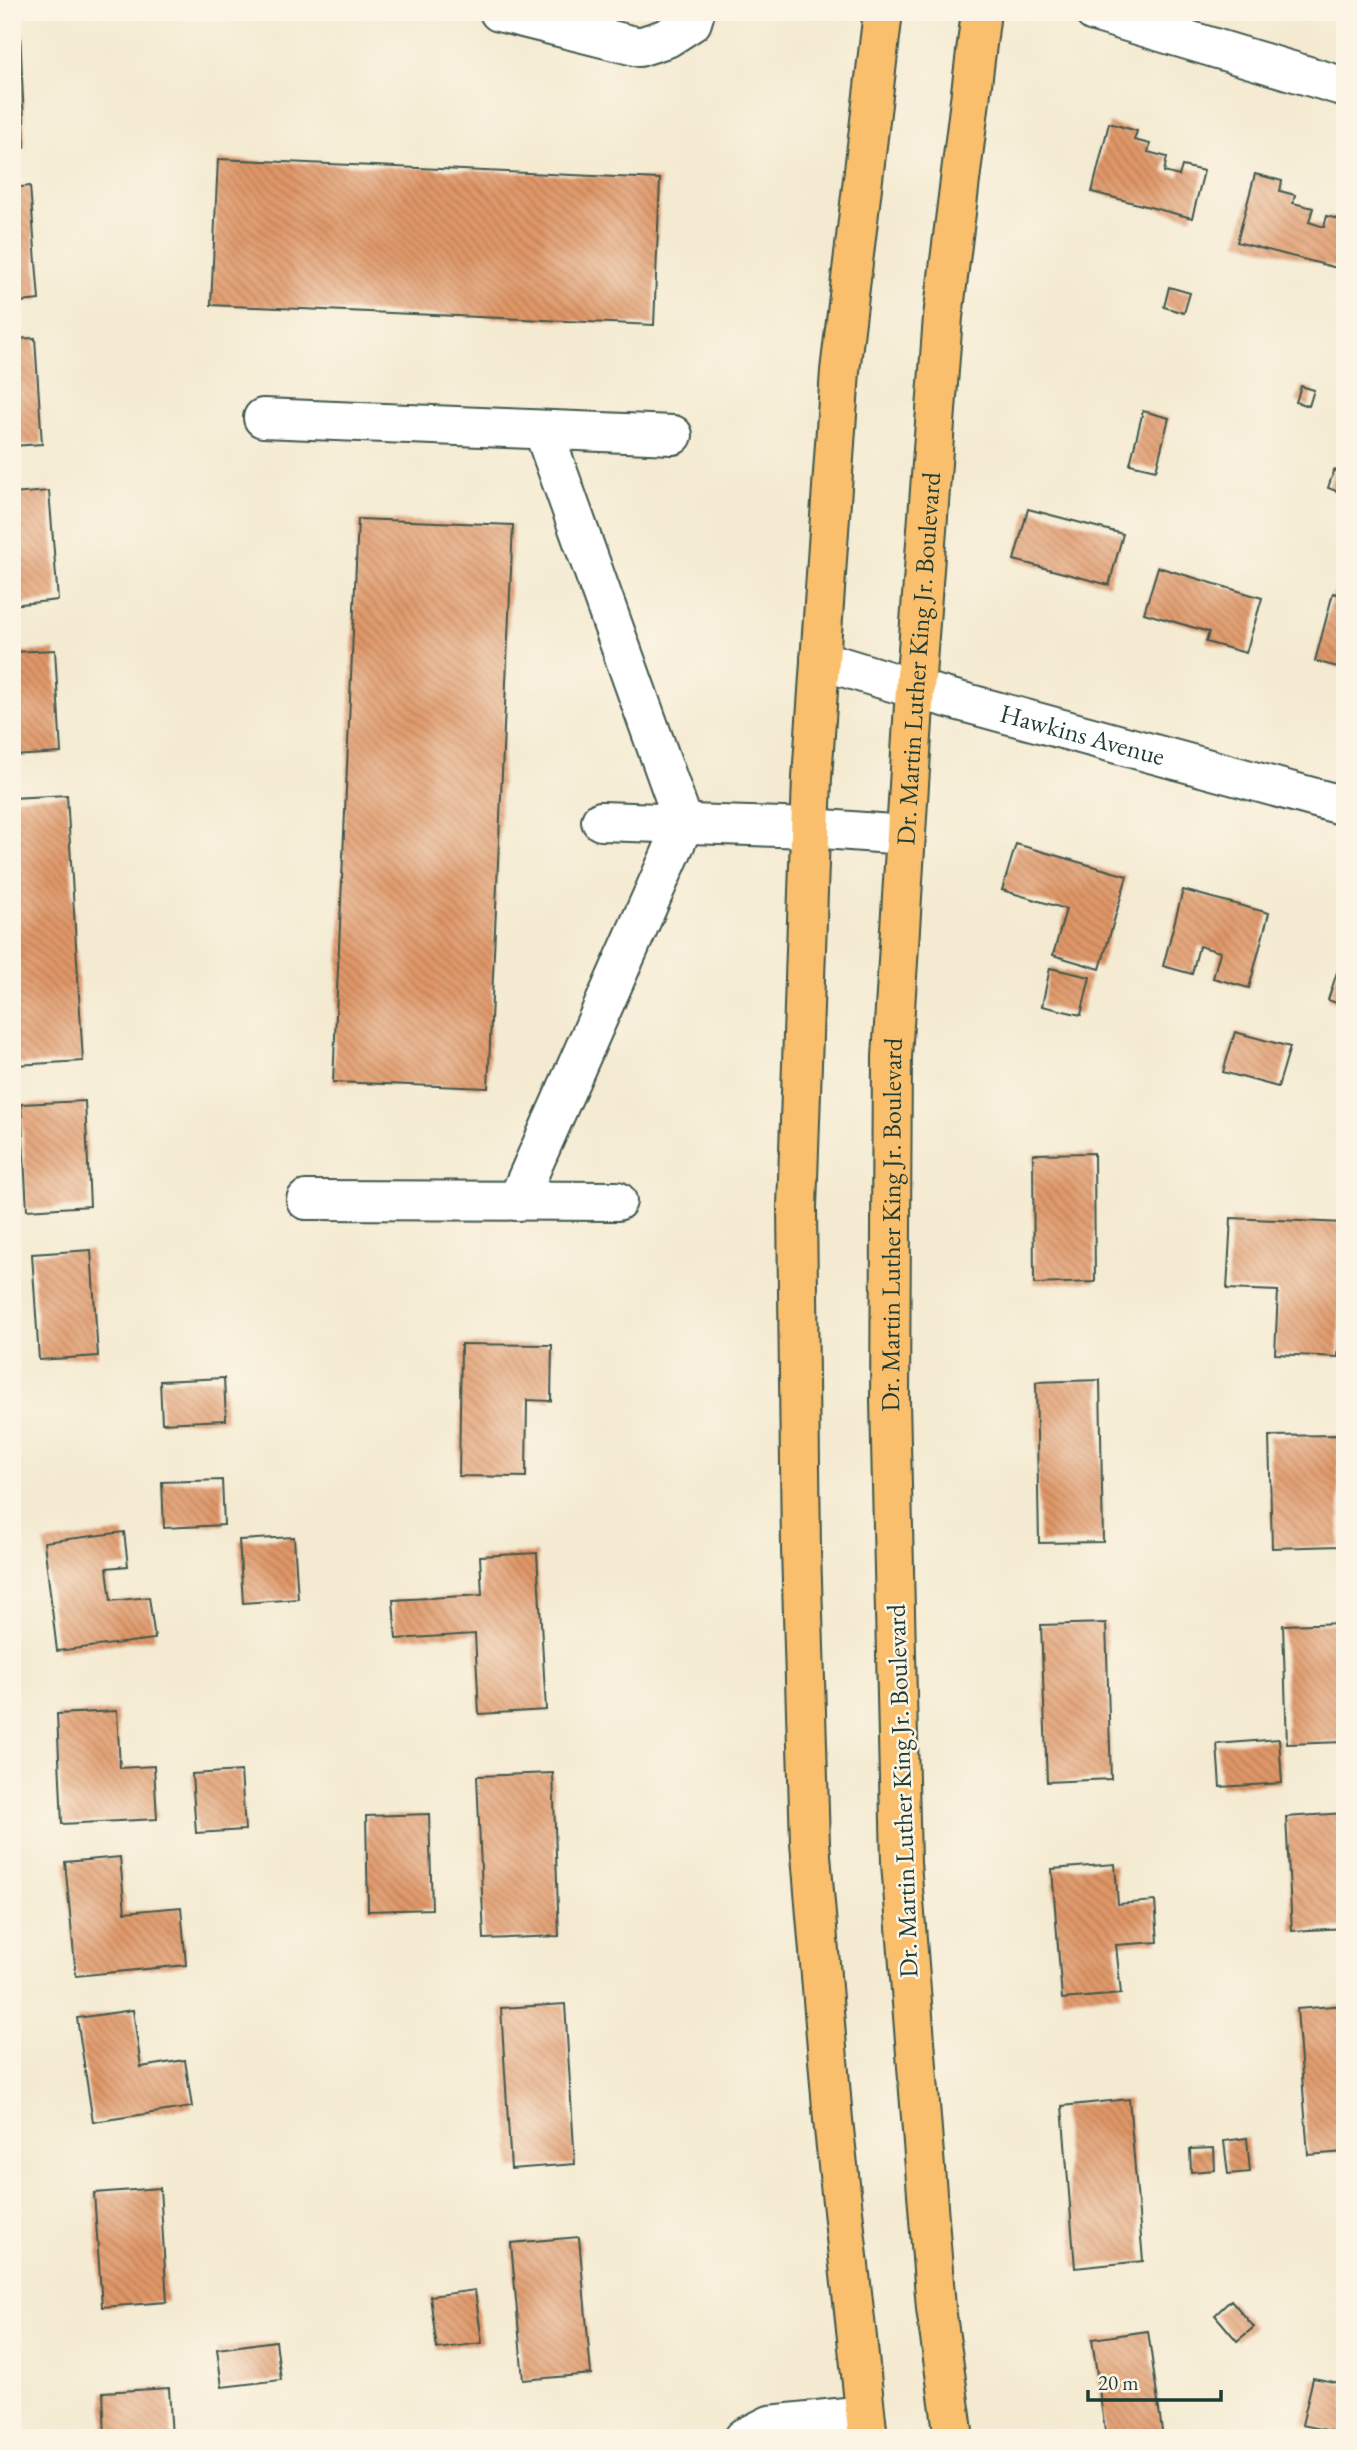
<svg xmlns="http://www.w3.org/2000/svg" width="1357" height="2450" font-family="'EB Garamond',serif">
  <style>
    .building { fill: url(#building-back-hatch) }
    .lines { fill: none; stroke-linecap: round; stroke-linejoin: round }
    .minor-casing { stroke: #3f574c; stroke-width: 42 }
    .major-casing { stroke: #3f574c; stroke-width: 42 }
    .minor { stroke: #fff; stroke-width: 38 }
    .major { stroke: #f9bf6d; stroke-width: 38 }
    .labels { text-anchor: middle; stroke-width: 5; stroke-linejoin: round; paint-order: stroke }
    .street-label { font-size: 26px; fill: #1f3d34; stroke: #fcf5e5 }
  </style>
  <defs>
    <pattern id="building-back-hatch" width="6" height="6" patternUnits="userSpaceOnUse" patternTransform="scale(1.75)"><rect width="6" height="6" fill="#e09768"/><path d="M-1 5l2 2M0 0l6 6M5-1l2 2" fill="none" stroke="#b57c56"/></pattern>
  </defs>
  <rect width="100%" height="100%" fill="#fcf5e5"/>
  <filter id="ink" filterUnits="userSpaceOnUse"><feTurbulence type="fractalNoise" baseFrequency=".0143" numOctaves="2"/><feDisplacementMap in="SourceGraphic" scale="14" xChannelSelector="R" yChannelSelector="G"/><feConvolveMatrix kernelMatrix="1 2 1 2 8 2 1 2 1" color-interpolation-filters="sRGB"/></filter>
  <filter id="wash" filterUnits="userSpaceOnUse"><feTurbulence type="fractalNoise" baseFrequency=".00686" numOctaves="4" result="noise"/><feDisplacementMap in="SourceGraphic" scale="28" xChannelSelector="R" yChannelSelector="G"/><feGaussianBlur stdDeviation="1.57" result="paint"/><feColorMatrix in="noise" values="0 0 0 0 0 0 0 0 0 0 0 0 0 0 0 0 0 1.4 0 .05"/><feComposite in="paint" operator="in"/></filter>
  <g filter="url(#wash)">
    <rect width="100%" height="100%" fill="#f4ead1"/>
    <g id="blocks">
      <!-- building -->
      <path class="building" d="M 12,29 L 20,29 L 25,147 L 12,147 Z
        M 1109,123 L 1137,131 L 1134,140 L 1150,144 L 1148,152 L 1167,157 L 1164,172 L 1179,176 L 1182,166 L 1204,171 L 1192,218 L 1092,192 Z
        M 218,159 L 660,179 L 654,325 L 211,305 Z
        M 1255,174 L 1282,181 L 1280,191 L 1295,195 L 1293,203 L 1313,208 L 1309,222 L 1324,227 L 1327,216 L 1345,221 L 1345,240 L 1337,268 L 1237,242 Z
        M 30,186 L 39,300 L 12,303 L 12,188 Z
        M 1169,287 L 1190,293 L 1184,313 L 1164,307 Z
        M 35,338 L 42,444 L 12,446 L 12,339 Z
        M 1301,386 L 1314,390 L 1309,406 L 1296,402 Z
        M 1143,411 L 1169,418 L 1156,470 L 1130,464 Z
        M 1334,470 L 1345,474 L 1339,492 L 1328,488 Z
        M 49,491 L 58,600 L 12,605 L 12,494 Z
        M 1028,509 L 1123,534 L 1109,585 L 1014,560 Z
        M 358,519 L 513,525 L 488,1088 L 333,1082 Z
        M 1158,567 L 1262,598 L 1246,653 L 1206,642 L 1209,632 L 1144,613 Z
        M 1333,593 L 1345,596 L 1341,616 L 1345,617 L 1345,669 L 1315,661 Z
        M 55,650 L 61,753 L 12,756 L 12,652 Z
        M 67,795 L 83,1061 L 16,1065 L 12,996 L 12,798 Z
        M 1016,844 L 1127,876 L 1100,969 L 1053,955 L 1066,909 L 1002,890 Z
        M 1183,890 L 1269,913 L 1249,988 L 1213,978 L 1220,952 L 1199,946 L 1192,974 L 1163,966 Z
        M 1344,951 L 1345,951 L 1345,1006 L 1328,1000 Z
        M 1050,968 L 1090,977 L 1081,1015 L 1042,1006 Z
        M 1235,1032 L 1290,1047 L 1278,1087 L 1223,1072 Z
        M 85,1101 L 90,1206 L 27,1210 L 21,1104 Z
        M 1094,1153 L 1095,1282 L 1034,1284 L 1033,1154 Z
        M 1231,1218 L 1344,1223 L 1338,1357 L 1275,1354 L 1278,1291 L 1227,1289 Z
        M 91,1250 L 98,1356 L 39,1360 L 32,1254 Z
        M 461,1344 L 552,1345 L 551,1401 L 527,1400 L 526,1477 L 459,1476 Z
        M 224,1378 L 226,1420 L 162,1423 L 160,1381 Z
        M 1100,1380 L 1103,1542 L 1039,1543 L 1036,1382 Z
        M 1338,1435 L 1340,1546 L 1272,1548 L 1269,1436 Z
        M 222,1480 L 224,1525 L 164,1528 L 162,1482 Z
        M 124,1532 L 128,1566 L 107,1568 L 111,1601 L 149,1597 L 155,1639 L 57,1651 L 44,1542 Z
        M 294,1537 L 298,1599 L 243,1603 L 239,1540 Z
        M 537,1553 L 546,1710 L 479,1714 L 475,1634 L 396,1639 L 393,1600 L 482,1595 L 480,1556 Z
        M 1106,1623 L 1111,1779 L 1047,1782 L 1041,1625 Z
        M 1345,1623 L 1345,1742 L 1287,1744 L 1283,1625 Z
        M 117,1711 L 120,1768 L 154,1766 L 157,1819 L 62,1824 L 57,1714 Z
        M 1279,1739 L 1282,1783 L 1220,1787 L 1217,1744 Z
        M 241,1771 L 245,1830 L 196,1833 L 192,1774 Z
        M 553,1773 L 559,1936 L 484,1939 L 477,1776 Z
        M 1345,1813 L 1345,1928 L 1292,1931 L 1286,1817 Z
        M 429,1814 L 432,1909 L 368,1911 L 366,1816 Z
        M 120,1857 L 125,1912 L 181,1907 L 186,1965 L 76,1976 L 65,1862 Z
        M 1115,1864 L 1118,1904 L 1155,1901 L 1158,1942 L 1116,1945 L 1121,1994 L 1062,1999 L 1052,1869 Z
        M 565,2004 L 575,2164 L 511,2169 L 501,2008 Z
        M 1345,2005 L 1345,2152 L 1308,2155 L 1297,2009 Z
        M 133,2010 L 141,2067 L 185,2060 L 192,2107 L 93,2122 L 77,2018 Z
        M 1129,2099 L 1143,2261 L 1075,2268 L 1062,2106 Z
        M 1247,2138 L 1250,2172 L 1228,2174 L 1224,2141 Z
        M 1214,2148 L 1215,2170 L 1191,2172 L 1190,2149 Z
        M 160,2188 L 167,2302 L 102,2307 L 94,2193 Z
        M 579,2237 L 591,2374 L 523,2380 L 511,2243 Z
        M 475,2290 L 482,2343 L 437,2349 L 430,2296 Z
        M 1231,2300 L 1254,2327 L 1237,2341 L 1215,2315 Z
        M 1148,2331 L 1163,2438 L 1106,2438 L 1092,2339 Z
        M 276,2341 L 281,2380 L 222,2387 L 217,2349 Z
        M 1313,2378 L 1345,2384 L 1345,2434 L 1302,2425 Z
        M 169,2388 L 172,2438 L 105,2438 L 103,2392 Z"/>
    </g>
  </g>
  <g filter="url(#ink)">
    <use href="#blocks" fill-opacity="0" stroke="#3f574c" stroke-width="2"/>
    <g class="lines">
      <!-- minor casing -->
      <g class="minor-casing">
        <g id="minor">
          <path d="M 499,12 L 639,47 L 667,38 L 692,22 L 695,12"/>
          <path d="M 1094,12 L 1345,87"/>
          <path d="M 263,418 L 673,435"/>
          <path id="s1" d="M 820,660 L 915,689 L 1345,806"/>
          <path d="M 601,821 L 810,828 L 905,835"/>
          <path d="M 306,1200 L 617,1201"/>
          <path d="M 517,1201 L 684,824 L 543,430"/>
          <path d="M 744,2438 L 770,2425 L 865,2415"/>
        </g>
      </g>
      <!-- major casing -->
      <g class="major-casing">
        <g id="major">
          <path d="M 868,2438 L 833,2120 L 810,1843 L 801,1549 L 797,1207 L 812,778 L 840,371 L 883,12"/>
          <path id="s2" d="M 954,2438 L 936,2308 L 901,1863 L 890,1401 L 892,1057 L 915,689 L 943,317 L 981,12"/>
        </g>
      </g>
      <!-- minor -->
      <use href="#minor" class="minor"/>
      <!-- major -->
      <use href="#major" class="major"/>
    </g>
  </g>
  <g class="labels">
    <!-- street labels -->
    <g class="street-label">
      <text dy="9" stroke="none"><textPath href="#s2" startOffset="1783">Dr. Martin Luther King Jr. Boulevard</textPath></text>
      <text dy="9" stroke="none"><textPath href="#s1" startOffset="273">Hawkins Avenue</textPath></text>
      <text dy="9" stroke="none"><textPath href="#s2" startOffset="1216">Dr. Martin Luther King Jr. Boulevard</textPath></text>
      <text transform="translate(902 1791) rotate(-92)" y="9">Dr. Martin Luther King Jr. Boulevard</text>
    </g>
  </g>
  <!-- margin -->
  <rect width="1357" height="2450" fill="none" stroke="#fcf5e5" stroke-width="42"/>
  <!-- scale -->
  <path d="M1088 2390v10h133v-10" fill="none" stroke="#1f3d34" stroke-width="3.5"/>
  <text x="1098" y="2390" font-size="21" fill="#1f3d34" stroke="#fcf5e5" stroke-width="5" paint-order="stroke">20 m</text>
</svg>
